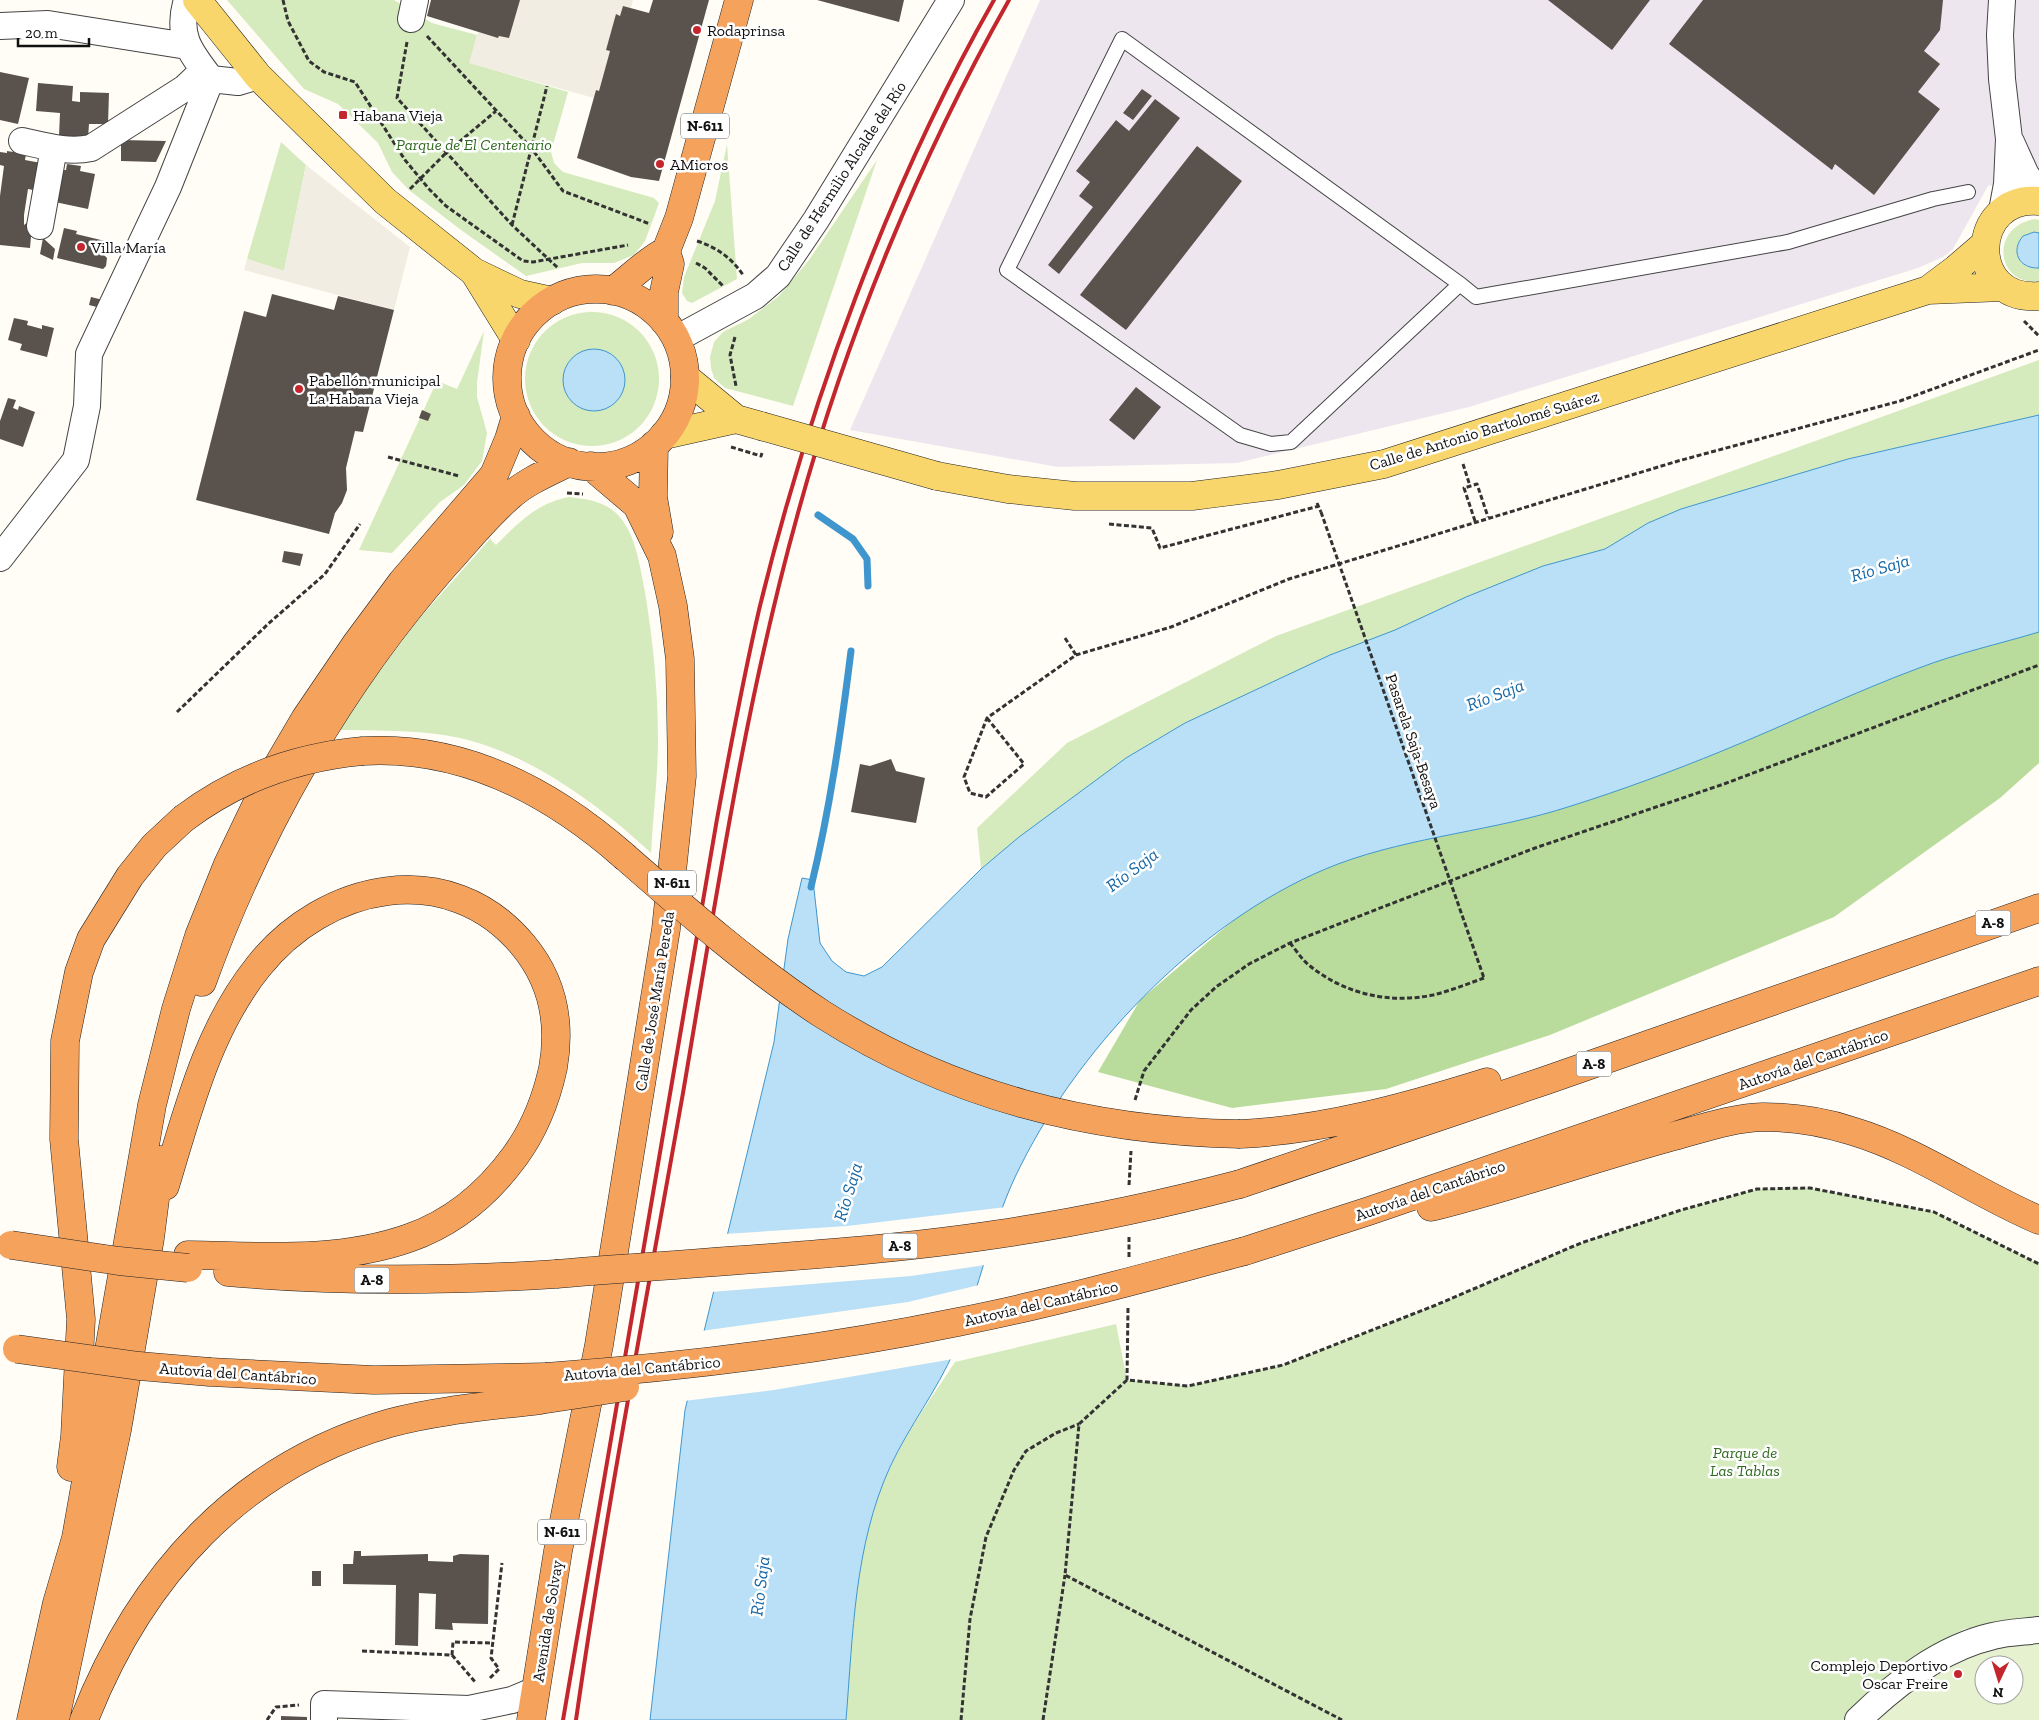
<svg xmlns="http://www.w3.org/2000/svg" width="2039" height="1720" font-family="'Zilla Slab',serif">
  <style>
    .industrial { fill: #eee6ef }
    .green { fill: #d5ebbd }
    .forest { fill: #b9dc9c }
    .pitch { fill: #e6f2cf; fill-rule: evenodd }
    .plaza { fill: #f1ede2 }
    .water { fill: #b9e0f7; stroke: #3f96cf }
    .pier { fill: #fffdf5 }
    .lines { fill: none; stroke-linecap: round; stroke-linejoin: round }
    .stream { stroke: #3f96cf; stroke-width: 7 }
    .building { fill: #5a524d }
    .lane-casing { stroke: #444; stroke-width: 16 }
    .street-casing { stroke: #444; stroke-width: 28 }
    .primary-casing { stroke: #222; stroke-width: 29 }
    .highway-casing { stroke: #222; stroke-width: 29 }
    .path { stroke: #333; stroke-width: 3; stroke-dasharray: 5 2.5; stroke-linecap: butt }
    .lane { stroke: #fff; stroke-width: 14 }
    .street { stroke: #fff; stroke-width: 26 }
    .primary { stroke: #f9d66b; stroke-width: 28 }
    .highway { stroke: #f5a25d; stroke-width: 28 }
    .rail { stroke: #c4262e; stroke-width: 4 }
    .primary-bridge-casing { stroke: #222; stroke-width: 29; stroke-linecap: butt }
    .highway-bridge-casing { stroke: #222; stroke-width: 29; stroke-linecap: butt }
    .path-bridge { stroke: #333; stroke-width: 3; stroke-dasharray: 5 2.5; stroke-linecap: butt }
    .primary-bridge { stroke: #f9d66b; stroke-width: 28 }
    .highway-bridge { stroke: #f5a25d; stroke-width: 28 }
    .poi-dot { fill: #c4262e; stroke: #fff; stroke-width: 2 }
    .labels { text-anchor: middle; stroke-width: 5; stroke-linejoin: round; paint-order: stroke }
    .shield { fill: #fff; stroke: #585858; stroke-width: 1 }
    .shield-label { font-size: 15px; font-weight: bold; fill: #111 }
    .poi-label { font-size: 16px; fill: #111; stroke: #fff; text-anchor: start }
    .park-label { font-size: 16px; font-style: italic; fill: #2f6b1f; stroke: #fff }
    .street-label { font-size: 16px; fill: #111; stroke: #fff }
    .water-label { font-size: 18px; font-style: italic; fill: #1768a6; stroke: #fff }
  </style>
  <rect width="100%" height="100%" fill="#fffdf5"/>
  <!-- industrial -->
  <path class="industrial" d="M 1040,0 L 2039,0 L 2039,176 L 1988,186 L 1953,249 L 1943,257 L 1918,268 L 1469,407 L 1237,463 L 1058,467 L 850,430 Z"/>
  <!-- green -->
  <path class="green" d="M 227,0 L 394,0 L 432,23 L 477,35 L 470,63 L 568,92 L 551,152 L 554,163 L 563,172 L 654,198 L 659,203 L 645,241 L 634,255 L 614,263 L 582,263 L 526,276 L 461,230 L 409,190 L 392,172 L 378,143 L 338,104 L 304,89 Z
    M 281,142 L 306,165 L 284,271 L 247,259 Z
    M 727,144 L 737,279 L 692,303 L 687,301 L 682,293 L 684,277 L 715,201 Z
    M 877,160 L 793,406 L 725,388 L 714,378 L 711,368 L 710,357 L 714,342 L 723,332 L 749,319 L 779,296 L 809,260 Z
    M 2035,219 L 2039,220 L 2039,233 L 2034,232 L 2018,258 L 2027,267 L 2039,268 L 2039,281 C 1997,287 1988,227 2035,219 Z
    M525 379a67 67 0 1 1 134 0a67 67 0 1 1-134 0Z
    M 484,331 L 477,383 L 477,397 L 487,433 L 482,461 L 464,485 L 440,502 L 392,553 L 359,550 L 437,381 L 457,389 Z
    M 2039,360 L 2039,430 L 1543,566 L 1185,723 L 1126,758 L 981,868 L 977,828 L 1067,743 L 1276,636 Z
    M 569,497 C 586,499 605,501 618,515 C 636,534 640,567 645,592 C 653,641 658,690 658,739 C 658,777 653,815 651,853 C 602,807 534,757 468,740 C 426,729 379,731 336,730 L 418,620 L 490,539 L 496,545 C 518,523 537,503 569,497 Z
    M 1810,1188 L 1934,1212 L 2039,1264 L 2039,1621 L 1964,1629 L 1918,1656 L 1865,1696 L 1843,1720 L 846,1720 C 853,1635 853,1544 891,1466 C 908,1429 933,1396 955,1362 L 1116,1324 L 1127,1380 L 1188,1386 L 1283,1365 L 1436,1305 L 1581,1243 L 1681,1210 L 1757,1189 Z"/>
  <!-- forest -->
  <path class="forest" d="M 2039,605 L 2039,763 L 2000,798 L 1834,917 L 1550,1035 L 1386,1089 L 1232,1108 L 1098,1072 L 1140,1000 L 1243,912 L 1391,822 Z"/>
  <!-- pitch -->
  <path class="pitch" d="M 2039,1638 L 2039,1720 L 1872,1720 L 1919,1680 L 1985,1649 ZM 1984,1665 L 2014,1665 L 2014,1695 L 1984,1695 Z"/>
  <!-- plaza -->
  <path class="plaza" d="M 520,0 L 633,0 L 631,8 L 623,6 L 620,16 L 617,15 L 607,50 L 610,51 L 599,91 L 596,90 L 594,98 L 469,63 L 478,32 L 509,38 Z
    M 306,165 L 410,247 L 394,310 L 244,270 L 247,259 L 284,271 Z"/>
  <!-- water -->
  <path class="water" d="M 2034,232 L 2039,233 L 2039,268 C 2019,269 2010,251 2023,236 Z
    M563 380a31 31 0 1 1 62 0a31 31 0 1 1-62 0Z
    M 2039,415 L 2039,632 C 1999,644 1958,653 1919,668 C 1852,693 1788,724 1722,751 C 1673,771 1622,790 1571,806 C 1495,831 1413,836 1338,864 C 1207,914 1083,1041 1021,1165 C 991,1223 980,1289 955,1349 C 937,1391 909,1426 890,1467 C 854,1546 853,1635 846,1720 L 650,1720 L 685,1410 L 774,1042 L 788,939 L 802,878 L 813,880 L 820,943 L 832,961 L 846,972 L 864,976 L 882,967 L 981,869 L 1019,837 L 1126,758 L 1185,723 L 1330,655 L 1395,630 L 1466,597 L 1543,566 L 1605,549 L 1648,523 L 1681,509 L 1848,459 Z"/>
  <!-- pier -->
  <path class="pier" d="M 1006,1207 L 985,1265 L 911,1276 L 711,1292 L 725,1234 L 847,1226 Z
    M 979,1285 L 953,1359 L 774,1390 L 684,1401 L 701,1331 L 908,1302 Z"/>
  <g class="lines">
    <!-- stream -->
    <path class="stream" d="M 818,515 L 853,539 L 867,559 L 868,586
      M 811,887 C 830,809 841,731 851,651"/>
  </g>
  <!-- building -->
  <path class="building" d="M 431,0 L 520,0 L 509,38 L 499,36 L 498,38 L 427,16 Z
    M 653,0 L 709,0 L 659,181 L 631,177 L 577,158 L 596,90 L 599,91 L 610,51 L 606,50 L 616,14 L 620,16 L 623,6 L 649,13 Z
    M 817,0 L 904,0 L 899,22 Z
    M 1548,0 L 1650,0 L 1612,50 Z
    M 1703,0 L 1943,0 L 1940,30 L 1924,51 L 1940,64 L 1918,92 L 1940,109 L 1874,195 L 1835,164 L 1832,170 L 1669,44 Z
    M 0,72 L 29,78 L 18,124 L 0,120 Z
    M 38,83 L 73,86 L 72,101 L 80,102 L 80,92 L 109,93 L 108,124 L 89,124 L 88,138 L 59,136 L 60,113 L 36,111 Z
    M 1142,89 L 1152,96 L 1133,120 L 1123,113 Z
    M 1155,99 L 1180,118 L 1059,274 L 1048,265 L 1093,207 L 1079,196 L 1090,182 L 1076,171 L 1116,120 L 1129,131 Z
    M 121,140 L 166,141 L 156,162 L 121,161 Z
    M 1197,146 L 1242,181 L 1126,330 L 1080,295 Z
    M 7,151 L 26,154 L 25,160 L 41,163 L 33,190 L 28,189 L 24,215 L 24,225 L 28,222 L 32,225 L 30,248 L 0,245 L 0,196 L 4,166 L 0,165 L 0,152 L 7,153 Z
    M 67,164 L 81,166 L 80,171 L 95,174 L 88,209 L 55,202 L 62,170 L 66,170 Z
    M 64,228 L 77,231 L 76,234 L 105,241 L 102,253 L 107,258 L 106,266 L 103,269 L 57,258 Z
    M 43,238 L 55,249 L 53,260 L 40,254 Z
    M 272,294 L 334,310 L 338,296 L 394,310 L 363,432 L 355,431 L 346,468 L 347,490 L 342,503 L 335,513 L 329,534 L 196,500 L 244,311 L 266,317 Z
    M 91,297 L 103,300 L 101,308 L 89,305 Z
    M 14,318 L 28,321 L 27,325 L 31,326 L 42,329 L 42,325 L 54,328 L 47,357 L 20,350 L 22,344 L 8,340 Z
    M 1136,387 L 1161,407 L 1134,440 L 1109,420 Z
    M 8,398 L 16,400 L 13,408 L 18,410 L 19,406 L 35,412 L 23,447 L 0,439 L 0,421 Z
    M 422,410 L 431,414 L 428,421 L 419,418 Z
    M 284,551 L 303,554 L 300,566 L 282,562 Z
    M 891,759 L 896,771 L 925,778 L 916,823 L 851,812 L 860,764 L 870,766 Z
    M 354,1551 L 361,1551 L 361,1556 L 428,1554 L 428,1561 L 453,1562 L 453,1556 L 460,1554 L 489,1555 L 488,1624 L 452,1623 L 453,1630 L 435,1629 L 436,1594 L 419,1593 L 418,1646 L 395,1645 L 396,1585 L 343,1584 L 343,1564 L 353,1564 Z
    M 312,1571 L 321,1571 L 321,1586 L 312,1586 Z
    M 281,1716 L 307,1717 L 307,1720 L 281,1720 Z"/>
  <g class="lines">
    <!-- lane casing -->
    <g class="lane-casing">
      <path id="lane" d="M 1460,284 L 1291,442 L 1271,444 L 1240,435 L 1007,270 L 1122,39 L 1460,284 L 1476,297 L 1788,242 L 1933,199 L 1968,192"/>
    </g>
    <!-- street casing -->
    <g class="street-casing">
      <path id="street" d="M 187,0 C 176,35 190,52 211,79 L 238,82 L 258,76
        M 411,19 L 415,0
        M 0,26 L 48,24 L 187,46
        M 22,141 C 45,146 68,153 91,148 L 185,88 L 204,70
        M 2011,142 L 2026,175 L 2039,191
        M 2002,211 L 2007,184 L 2009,139 L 2002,79 L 2000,35 L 2002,0
        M 40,226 L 54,148
        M 676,339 L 755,296 L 778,276 L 816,220 L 951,0
        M 0,558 L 76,460 L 87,406 L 89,354 L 168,187 L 211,79
        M 324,1720 L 324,1704 L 469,1709 L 512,1700 L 536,1690
        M 1858,1720 C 1896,1683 1941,1648 1993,1636 C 2008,1632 2024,1632 2039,1630"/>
    </g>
    <!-- primary casing -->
    <g class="primary-casing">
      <path id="primary" d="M 197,0 L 258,76 L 385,201 L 474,272 L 520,294 L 552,301
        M 2039,201 C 1969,195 1966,302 2039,296
        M 474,272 L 516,340
        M 1928,290 L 1956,269 L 1985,244
        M 685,377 L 736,419 L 761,426
        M 664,435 L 736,419
        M 937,476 L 1008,489 L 1075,496 L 1192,496 L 1278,485 L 1384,464 L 1928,290 L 2003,287"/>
    </g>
    <!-- highway casing -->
    <g class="highway-casing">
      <path id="highway" d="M507 378a89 89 0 1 1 178 0a89 89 0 1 1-178 0Z
        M 613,291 C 629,279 650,258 666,251
        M 664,321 L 664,292 L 670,264 L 666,251 L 679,218 L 739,0
        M 654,445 L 653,497 L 659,532
        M 363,751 C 463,745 551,792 624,856
        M 202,982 C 257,830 339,686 445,565 C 466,542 486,517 510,496 C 527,481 549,472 569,462
        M 1240,1134 C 1324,1130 1407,1107 1487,1082
        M 1240,1184 L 1547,1080 L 2039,908
        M 165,1186 C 188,1110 208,1029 258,967 C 324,883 449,856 523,945 C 553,981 561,1023 553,1068 C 546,1100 534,1130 515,1156 C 488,1193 452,1223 409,1238 C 339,1263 261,1256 188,1255
        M 1431,1207 C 1511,1187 1588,1160 1667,1138 C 1698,1130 1730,1118 1763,1117 C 1792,1117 1824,1122 1852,1131 C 1919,1151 1975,1193 2039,1220
        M 1245,1251 L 1369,1211 L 2039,981
        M 228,1272 C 337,1282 447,1281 556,1274
        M 210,1372 L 374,1380 L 546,1377
        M 71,1467 L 75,1436 L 81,1319 L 64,1139 L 65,1041 L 79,972 L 91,939 L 130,876 L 154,846 L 183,819
        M 31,1720 L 57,1603 L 76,1538 L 152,1105 L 176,1009 L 199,936 L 228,864 L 264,789 L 305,719 L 356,644 L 402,582 L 494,475 L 509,439 L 516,416
        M 55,1720 L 117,1430 L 150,1238 L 160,1160
        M 84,1720 C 140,1577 239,1466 390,1423 C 438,1410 491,1406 540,1400
        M 531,1720 L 558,1551 L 599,1345 L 666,929 L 682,776 L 680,659 L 673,606 L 662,556 L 637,505 L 591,466"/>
    </g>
    <!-- path -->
    <path class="path" d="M 283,0 L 288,21 L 309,61 L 324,72 L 355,82 L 405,160 L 429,189 L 446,206 L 523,261 L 533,262 L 628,245
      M 427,36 L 532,149 L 563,191 L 650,224
      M 407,42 L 397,98 L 512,225 L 558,268
      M 410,189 L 446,153 L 496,111
      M 512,225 L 547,86
      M 697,241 C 716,247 732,258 743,275
      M 696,263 L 705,268 L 723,286
      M 2024,321 L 2039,336
      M 735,337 L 730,355 L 736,386
      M 731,447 L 761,456 L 762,453
      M 388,457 L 459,476
      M 1463,464 L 1470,486
      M 567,493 L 583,494
      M 1317,503 L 1321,512
      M 1475,521 L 1464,488 L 1477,484 L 1488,517
      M 1109,524 L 1152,528 L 1160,548 L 1319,506
      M 1065,638 L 1076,655
      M 177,712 L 268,624 L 325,574 L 360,524
      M 987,718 L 1024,764 L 986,797 L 970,793 L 964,777 L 987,718 L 1076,655 L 1171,627 L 1289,579 L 1678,461 L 1900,401 L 2039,350
      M 1290,943 C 1296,950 1302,960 1310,966 C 1345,994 1389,1004 1433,995 C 1450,991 1467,984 1484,978
      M 1135,1100 L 1144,1071 L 1191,1010 L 1216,987 L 1249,964 L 1290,943 L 1535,848 L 1724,784 L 2039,665
      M 1129,1185 L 1131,1151
      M 1129,1257 L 1129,1236
      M 1128,1308 L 1127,1380 L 1188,1386 L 1283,1365 L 1436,1305 L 1581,1243 L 1681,1210 L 1757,1189 L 1810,1188 L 1934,1212 L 2039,1264
      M 1127,1380 L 1079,1424 L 1065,1575 L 1342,1720
      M 362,1651 L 452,1655 L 476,1683
      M 452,1655 L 453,1642 L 492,1643
      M 490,1678 L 499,1669 L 491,1658 L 502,1563
      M 267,1720 L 276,1707 L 299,1705
      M 961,1720 L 970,1619 L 986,1537 L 1014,1470 L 1026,1451 L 1056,1433 L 1079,1424
      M 1043,1720 L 1065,1575"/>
    <!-- lane -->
    <use href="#lane" class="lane"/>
    <!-- street -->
    <use href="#street" class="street"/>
    <!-- primary -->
    <use href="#primary" class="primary"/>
    <!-- highway -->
    <use href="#highway" class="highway"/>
    <!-- rail -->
    <path class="rail" d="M 563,1720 L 717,819 C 730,749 743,679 759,610 C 809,404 889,184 994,0
      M 576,1720 C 606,1510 646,1302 683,1093 C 716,899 745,703 798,513 C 846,337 919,159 1009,0"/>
    <!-- primary-bridge casing -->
    <g class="primary-bridge-casing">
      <path id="primary-bridge" d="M 761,426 L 937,476"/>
    </g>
    <!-- highway-bridge casing -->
    <g class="highway-bridge-casing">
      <path id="highway-bridge" d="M 183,819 C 237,778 296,757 363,751
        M 624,856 C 687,911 752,968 822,1014 C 951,1096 1089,1131 1240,1134
        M 11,1245 L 119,1261 L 188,1268
        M 556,1274 C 704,1261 853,1256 999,1234 C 1080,1222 1160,1205 1240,1184
        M 17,1349 L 139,1366 L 210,1372
        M 546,1377 C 684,1367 822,1350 958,1322 C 1055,1303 1150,1276 1245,1251
        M 540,1400 L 625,1387"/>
    </g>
    <!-- path-bridge -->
    <path class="path-bridge" d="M 1321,512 L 1484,978"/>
    <!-- primary-bridge -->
    <use href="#primary-bridge" class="primary-bridge"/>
    <!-- highway-bridge -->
    <use href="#highway-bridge" class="highway-bridge"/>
  </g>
  <!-- markers -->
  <g class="poi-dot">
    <circle cx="697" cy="30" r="5"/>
    <rect x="338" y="110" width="10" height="10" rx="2.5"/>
    <circle cx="660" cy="164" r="5"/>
    <circle cx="81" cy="247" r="5"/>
    <circle cx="299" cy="389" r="5"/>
    <circle cx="1958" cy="1674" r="5"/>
  </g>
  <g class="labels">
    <!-- shield labels -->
    <g class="shield">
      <rect x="681" y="113.5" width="48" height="25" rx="4"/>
      <rect x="648" y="870.5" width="48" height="25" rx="4"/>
      <rect x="1975.5" y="910.5" width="35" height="25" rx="4"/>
      <rect x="1576.5" y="1051.5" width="35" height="25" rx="4"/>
      <rect x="882.5" y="1233.5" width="35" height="25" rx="4"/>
      <rect x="354.5" y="1267.5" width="35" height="25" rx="4"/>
      <rect x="538" y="1519.5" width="48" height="25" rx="4"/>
    </g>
    <g class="shield-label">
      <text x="705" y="131">N-611</text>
      <text x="672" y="888">N-611</text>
      <text x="1993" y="928">A-8</text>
      <text x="1594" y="1069">A-8</text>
      <text x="900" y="1251">A-8</text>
      <text x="372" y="1285">A-8</text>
      <text x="562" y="1537">N-611</text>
    </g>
    <!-- poi labels -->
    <g class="poi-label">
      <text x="707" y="36">Rodaprinsa</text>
      <text x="353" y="121">Habana Vieja</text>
      <text x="670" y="170">AMicros</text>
      <text x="91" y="253">Villa María</text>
      <text x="309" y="386">Pabellón municipal<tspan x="309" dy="18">La Habana Vieja</tspan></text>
      <text x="1948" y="1671" text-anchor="end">Complejo Deportivo<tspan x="1948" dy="18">Oscar Freire</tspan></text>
    </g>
    <!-- park labels -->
    <g class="park-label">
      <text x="474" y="150">Parque de El Centenario</text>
      <text x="1745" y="1458">Parque de<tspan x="1745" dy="18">Las Tablas</tspan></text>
    </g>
    <!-- street labels -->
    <g class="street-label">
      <text transform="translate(841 176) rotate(-57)" y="6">Calle de Hermilio Alcalde del Río</text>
      <text transform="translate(1484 430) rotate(-17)" y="6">Calle de Antonio Bartolomé Suárez</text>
      <text transform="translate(1414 741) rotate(71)" y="6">Pasarela Saja-Besaya</text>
      <text transform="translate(654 1001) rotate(-81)" y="6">Calle de José María Pereda</text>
      <text transform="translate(1813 1059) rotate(-19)" y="6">Autovía del Cantábrico</text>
      <text transform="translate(1430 1190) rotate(-19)" y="6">Autovía del Cantábrico</text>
      <text transform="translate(1041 1303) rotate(-13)" y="6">Autovía del Cantábrico</text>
      <text transform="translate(642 1368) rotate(-5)" y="6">Autovía del Cantábrico</text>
      <text transform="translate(238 1373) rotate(4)" y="6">Autovía del Cantábrico</text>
      <text transform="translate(547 1621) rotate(-81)" y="6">Avenida de Solvay</text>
    </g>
    <!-- water labels -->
    <g class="water-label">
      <text transform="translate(1880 568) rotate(-16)" y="6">Río Saja</text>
      <text transform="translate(1495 695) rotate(-21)" y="6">Río Saja</text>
      <text transform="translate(1132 870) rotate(-37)" y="6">Río Saja</text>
      <text transform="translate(848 1192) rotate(-73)" y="6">Río Saja</text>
      <text transform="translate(760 1586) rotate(-83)" y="6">Río Saja</text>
    </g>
  </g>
  <!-- north arrow -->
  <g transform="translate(1999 1680) rotate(184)"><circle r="24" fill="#ffffff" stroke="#a0a0a0"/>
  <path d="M0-4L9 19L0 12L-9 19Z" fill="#c4262e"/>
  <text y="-8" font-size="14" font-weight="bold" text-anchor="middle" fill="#111111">N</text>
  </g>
  <!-- scale -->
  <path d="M18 38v8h71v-8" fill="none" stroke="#111111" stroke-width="2.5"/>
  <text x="25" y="38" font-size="15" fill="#111111" stroke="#ffffff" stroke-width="4" paint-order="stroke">20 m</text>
</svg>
